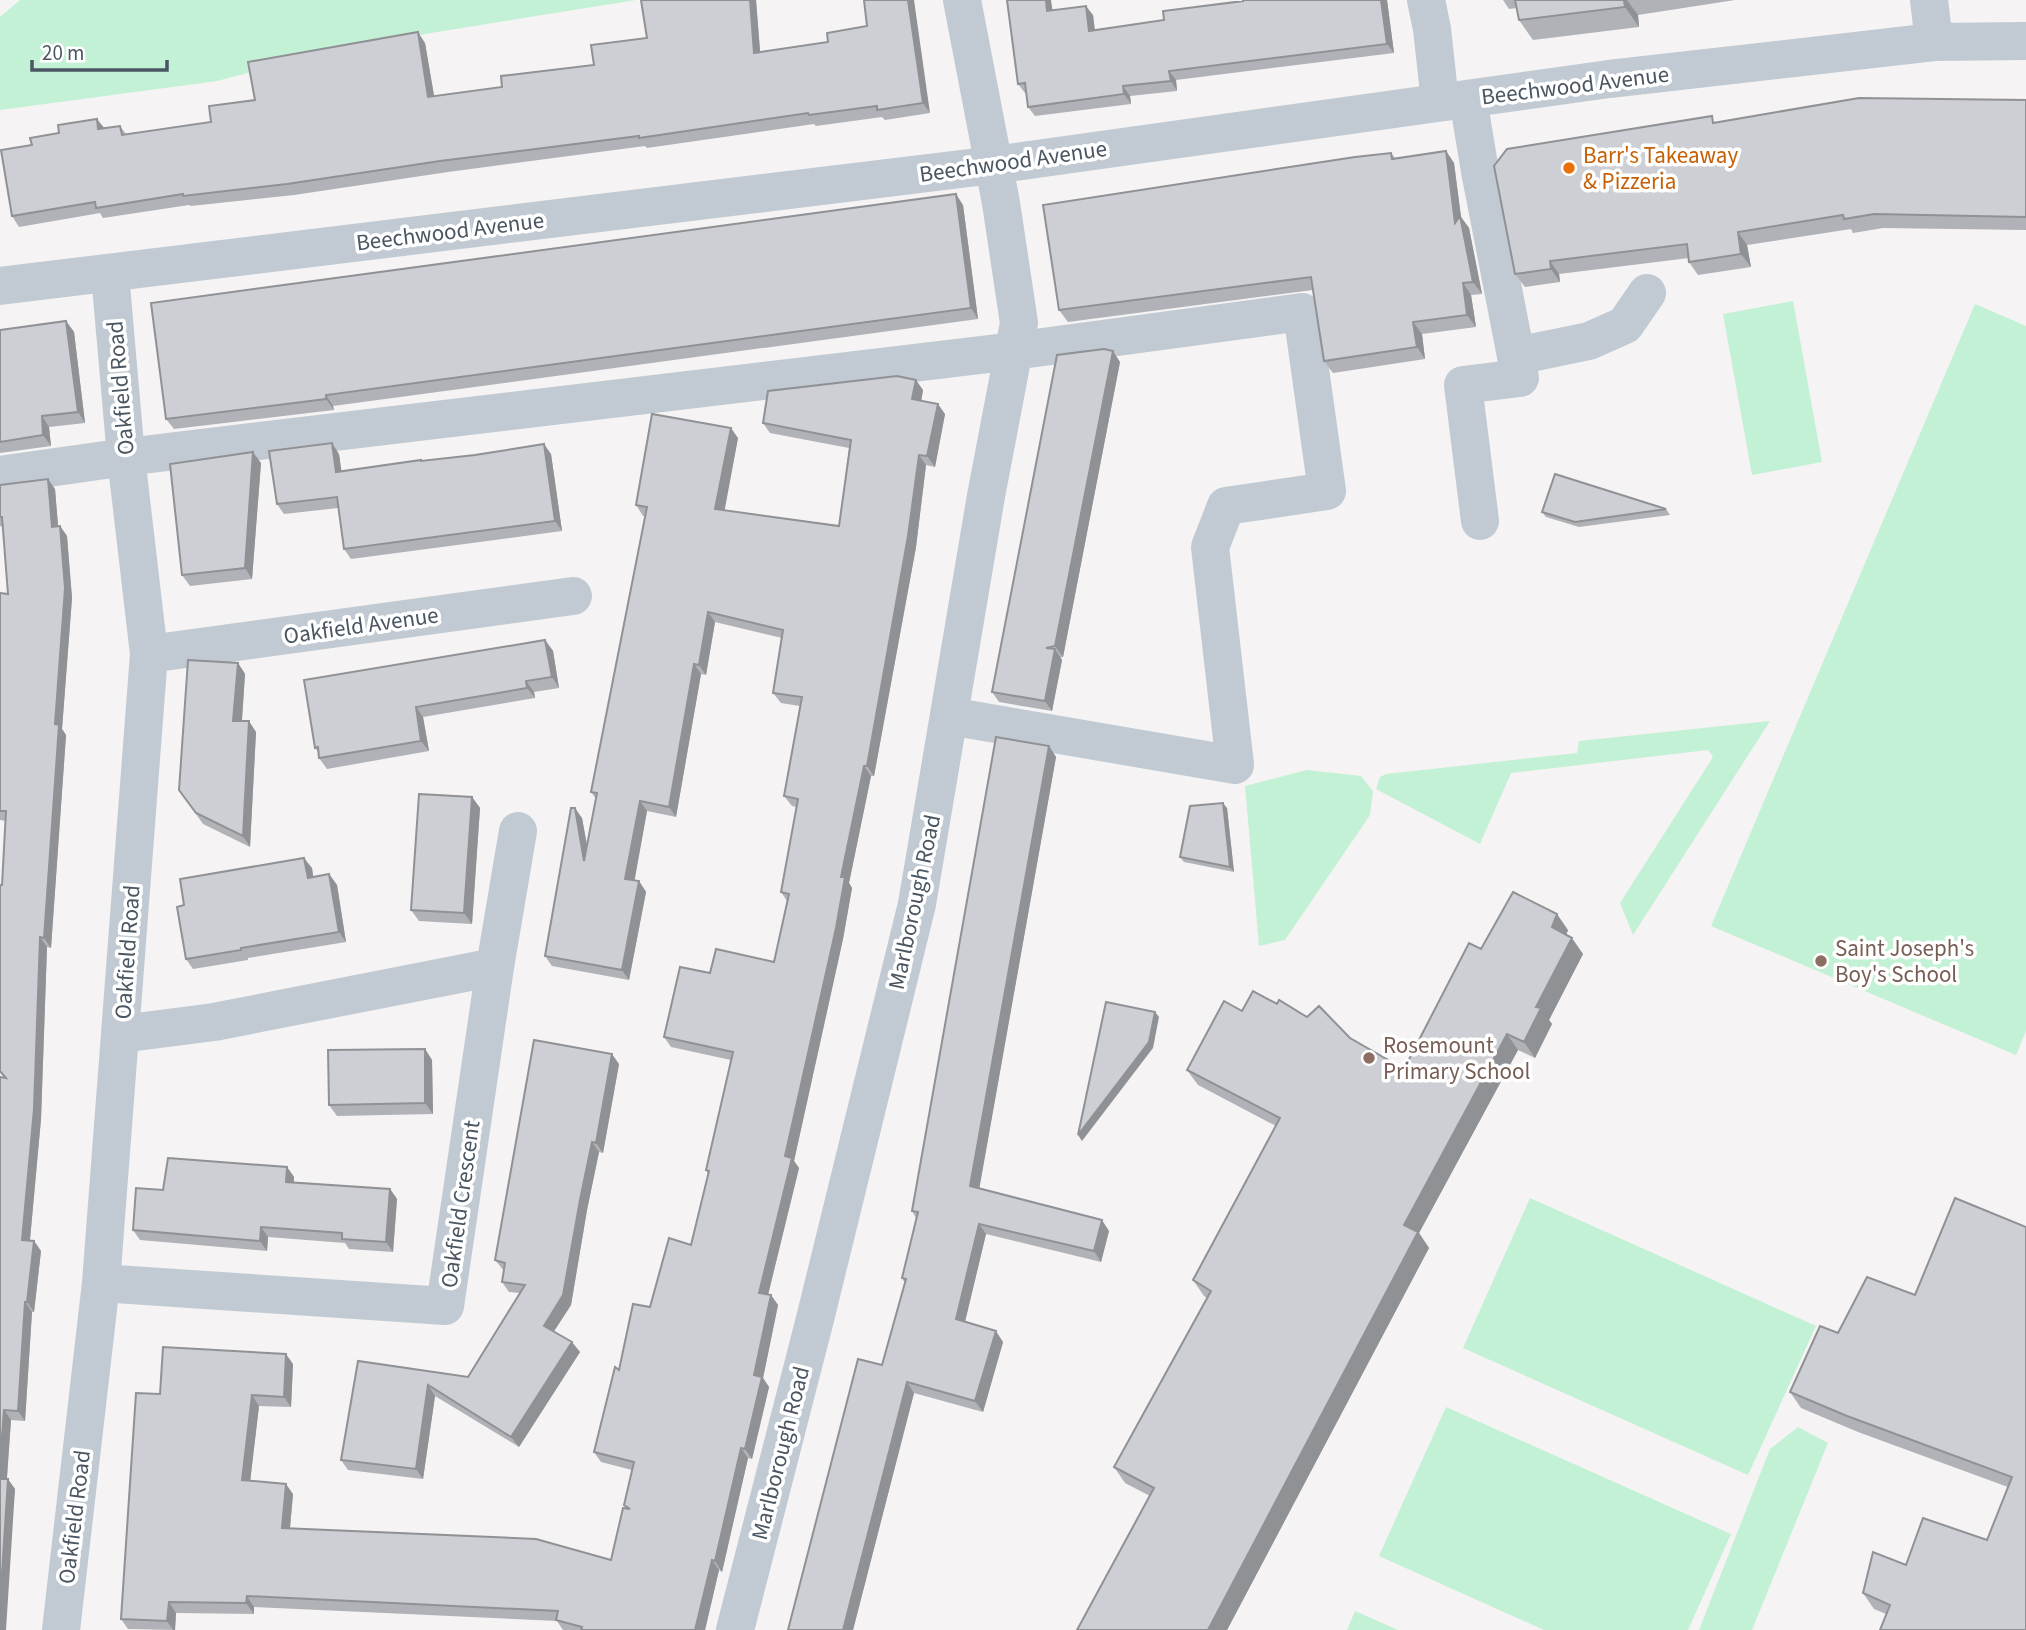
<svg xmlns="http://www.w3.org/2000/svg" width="2026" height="1630" font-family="'Source Sans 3',sans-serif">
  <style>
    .green { fill: #c3f1d5 }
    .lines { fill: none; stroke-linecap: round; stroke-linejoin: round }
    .minor { stroke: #c1cad2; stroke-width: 38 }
    .wall { fill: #b0b2b7 }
    .shaded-wall { fill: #909195 }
    .building { fill: #cdcfd5; stroke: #909195; stroke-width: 2 }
    .food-dot { fill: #e8710a; stroke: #fff; stroke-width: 2.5 }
    .education-dot { fill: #8d6e63; stroke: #fff; stroke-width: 2.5 }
    .labels { text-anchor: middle; stroke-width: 7; stroke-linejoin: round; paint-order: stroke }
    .street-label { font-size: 23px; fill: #4a5661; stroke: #fff }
    .food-label { font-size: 23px; fill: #c56008; stroke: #fff; text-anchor: start }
    .education-label { font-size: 23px; fill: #785e54; stroke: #fff; text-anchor: start }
  </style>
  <rect width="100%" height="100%" fill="#f5f3f3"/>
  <!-- green -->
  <path class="green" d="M 20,0 L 636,0 L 431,33 L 305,58 L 217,81 L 0,110 L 0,17 Z
    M 1793,301 L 1822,462 L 1752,475 L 1723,314 Z
    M 1975,304 L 2026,326 L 2026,1031 L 2016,1055 L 1711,926 Z
    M 1770,721 L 1633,935 L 1620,903 L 1713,757 L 1708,750 L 1511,773 L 1480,844 L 1376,789 L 1380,777 L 1386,774 L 1577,753 L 1579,741 Z
    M 1307,770 L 1361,776 L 1373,791 L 1370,815 L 1285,940 L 1259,946 L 1245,786 Z
    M 1530,1198 L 1816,1326 L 1748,1475 L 1463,1348 Z
    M 1446,1407 L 1731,1534 L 1688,1630 L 1544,1630 L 1379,1556 Z
    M 1798,1427 L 1828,1443 L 1752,1630 L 1699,1630 L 1770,1449 Z
    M 1355,1611 L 1398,1630 L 1347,1630 Z"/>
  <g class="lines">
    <!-- minor -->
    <path class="minor" d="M 1426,0 L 1432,29 L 1440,102
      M 1929,0 L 1934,42
      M 1468,99 L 1480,171 L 1516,356 L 1589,341 L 1625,325 L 1647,293
      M 0,286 L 994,165 L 1609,79 L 1934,42 L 2026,41
      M 0,475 L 126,457 L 1014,351 L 1302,312 L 1327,491 L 1226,506 L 1210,547 L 1235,765 L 949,716
      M 1480,521 L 1463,385 L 1520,378 L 1516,356
      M 149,654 L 573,596
      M 495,967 L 518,831
      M 101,1283 L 445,1306 L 495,967 L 214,1022 L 121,1034
      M 61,1630 L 101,1283 L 149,654 L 126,457 L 110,274
      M 735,1630 L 815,1319 L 917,904 L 986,496 L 1019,323 L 1001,203 L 962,0"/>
  </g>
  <!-- wall -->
  <path class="wall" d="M 756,0 L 760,52 L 828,42 L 867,26 L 864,0 L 930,113 L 885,120 L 882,117 L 816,126 L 814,124 L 647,148 L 645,146 L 448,172 L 294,195 L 191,206 L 189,205 L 103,218 L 100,213 L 19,227 L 12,216 L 32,145 L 59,133 L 120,126 L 126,134 L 211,122 L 255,100 L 425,43 L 434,96 L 502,87 L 594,65 L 647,38 Z
    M 1243,0 L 1387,0 L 1394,53 L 1176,80 L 1177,91 L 1130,96 L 1131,104 L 1035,116 L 1028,107 L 1026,93 L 1025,93 L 1018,84 L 1052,10 L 1093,15 L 1095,30 L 1164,20 L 1243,1 Z
    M 1503,0 L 1735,0 L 1638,15 L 1639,27 L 1533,40 L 1519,20 L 1517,8 L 1509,9 Z
    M 2026,100 L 2026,230 L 1883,228 L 1853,233 L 1851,229 L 1747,245 L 1751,267 L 1698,275 L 1689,262 L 1689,258 L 1559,274 L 1560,282 L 1525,287 L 1515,274 L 1716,122 Z
    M 1446,151 L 1454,163 L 1461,217 L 1469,228 L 1482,294 L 1471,295 L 1476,327 L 1422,334 L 1425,359 L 1333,373 L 1324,361 L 1313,290 L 1068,322 L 1059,310 L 1391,153 L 1395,158 Z
    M 963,205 L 978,319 L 333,406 L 334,410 L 174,429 L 166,419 Z
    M 66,321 L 74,332 L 85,423 L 49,427 L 51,446 L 0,453 L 0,330 Z
    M 1120,362 L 1063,657 L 1060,658 L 1062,660 L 1052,711 L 999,702 L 992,692 Z
    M 923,390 L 921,400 L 945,414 L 935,467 L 926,465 L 916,547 L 874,776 L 871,776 L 849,883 L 852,888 L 843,939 L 794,1161 L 799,1168 L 768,1295 L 771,1295 L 778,1305 L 763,1378 L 769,1387 L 752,1459 L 748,1458 L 722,1572 L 719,1570 L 705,1630 L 563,1630 L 557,1621 L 254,1607 L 254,1614 L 176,1613 L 175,1630 L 128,1629 L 121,1619 L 160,1394 L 293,1364 L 291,1407 L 259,1406 L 250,1481 L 293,1494 L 290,1528 L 611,1560 L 626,1509 L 624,1505 L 632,1470 L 601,1462 L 594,1452 L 619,1370 L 650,1307 L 691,1245 L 708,1174 L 706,1170 L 731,1060 L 671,1047 L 664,1037 L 710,973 L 774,962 L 787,901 L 781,892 L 797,807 L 792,806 L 784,796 L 800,706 L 781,703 L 773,693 L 782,638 L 715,622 L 706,675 L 701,674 L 676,817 L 647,811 L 634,881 L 639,881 L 646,892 L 629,980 L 552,966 L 545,956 L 582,818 L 587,847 L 596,799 L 591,792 L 645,516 L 643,516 L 636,505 L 738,438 L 724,510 L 839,526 L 849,448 L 770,433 L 763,423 Z
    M 339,454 L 341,471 L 421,460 L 422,461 L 551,454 L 562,531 L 351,559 L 344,549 L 338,508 L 284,514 L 277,504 Z
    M 261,463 L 252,579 L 190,586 L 182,575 Z
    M 0,485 L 55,489 L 58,526 L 60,526 L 67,536 L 72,598 L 62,729 L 66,735 L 51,948 L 47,947 L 41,1119 L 30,1240 L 34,1241 L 41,1251 L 34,1312 L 32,1312 L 25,1421 L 11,1420 L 7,1479 L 15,1489 L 0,1630 L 4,1077 L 0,1073 L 0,885 L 2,885 L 6,821 L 0,820 L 0,593 L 8,594 L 3,527 L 0,526 Z
    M 1666,509 L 1670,515 L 1579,527 L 1546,517 L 1542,512 Z
    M 545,640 L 553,651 L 559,688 L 534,692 L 535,698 L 423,717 L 429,751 L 327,769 L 319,758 L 319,753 L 315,748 Z
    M 238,663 L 245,674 L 242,721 L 256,732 L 250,847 L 203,824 L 179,790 Z
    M 1049,746 L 1056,757 L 979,1188 L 1109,1231 L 1101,1262 L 986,1234 L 965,1322 L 1003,1342 L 983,1412 L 914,1393 L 853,1630 L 788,1630 L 882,1365 L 905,1283 L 902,1278 L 916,1218 L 912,1211 Z
    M 472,797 L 480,808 L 472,924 L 419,921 L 411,910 Z
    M 1227,808 L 1234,872 L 1184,862 L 1180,857 Z
    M 312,868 L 313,877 L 329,874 L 337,885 L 346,942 L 248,958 L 248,960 L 193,969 L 186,959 L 184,905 Z
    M 1568,930 L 1566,935 L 1583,954 L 1549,1020 L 1552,1024 L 1535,1058 L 1518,1050 L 1419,1233 L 1429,1248 L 1227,1630 L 1077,1630 L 1150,1496 L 1125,1483 L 1114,1467 L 1207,1298 L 1204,1296 L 1193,1280 L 1276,1126 L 1198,1085 L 1187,1070 L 1242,1011 L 1277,1004 L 1350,1038 L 1404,1069 L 1481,949 Z
    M 425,1049 L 432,1060 L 433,1114 L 337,1116 L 329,1105 Z
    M 619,1064 L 603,1153 L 599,1152 L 587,1210 L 571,1305 L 554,1331 L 580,1352 L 519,1447 L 435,1396 L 423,1479 L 348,1470 L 341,1460 L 358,1361 L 468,1377 L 520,1293 L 509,1292 L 502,1282 L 504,1271 L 495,1260 Z
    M 287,1167 L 294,1177 L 294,1182 L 390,1189 L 397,1199 L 393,1252 L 349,1249 L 345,1243 L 268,1237 L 267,1251 L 140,1240 L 133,1230 L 163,1190 Z
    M 2026,1227 L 2026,1630 L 1886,1614 L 1874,1609 L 1863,1593 L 1906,1565 L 1987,1540 L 2008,1487 L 1858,1432 L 1801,1408 L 1790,1392 L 1838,1333 L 1915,1295 Z"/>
  <!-- shaded-wall -->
  <path class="shaded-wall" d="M 750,0 L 756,0 L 761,63 L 754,53 Z
    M 908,0 L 914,0 L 930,113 L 923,103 Z
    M 1046,0 L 1051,0 L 1054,20 L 1047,11 Z
    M 1381,0 L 1387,0 L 1394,53 L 1387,44 Z
    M 1624,0 L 1627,0 L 1638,15 L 1639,27 L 1625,7 Z
    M 1086,6 L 1093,15 L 1096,41 L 1089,31 Z
    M 418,32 L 425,43 L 436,107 L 428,97 Z
    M 1169,71 L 1176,80 L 1177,91 L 1171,81 Z
    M 1123,86 L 1130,96 L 1131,104 L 1124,94 Z
    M 97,119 L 105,129 L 98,129 Z
    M 1446,151 L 1454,163 L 1461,217 L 1469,228 L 1482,294 L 1473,282 L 1455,223 Z
    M 956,194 L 963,205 L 978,319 L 971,308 Z
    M 1738,232 L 1747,245 L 1751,267 L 1741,254 Z
    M 1550,261 L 1559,274 L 1560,282 L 1551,269 Z
    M 1463,283 L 1471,295 L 1476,327 L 1467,315 Z
    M 66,321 L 74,332 L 85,423 L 78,412 Z
    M 1413,322 L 1422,334 L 1425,359 L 1417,347 Z
    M 1113,351 L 1120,362 L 1063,657 L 1055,646 Z
    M 916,380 L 923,390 L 920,409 L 912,399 Z
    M 326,395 L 333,406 L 334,410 L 326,399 Z
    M 938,404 L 945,414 L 935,467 L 927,456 Z
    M 42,416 L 49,427 L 51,446 L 43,435 Z
    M 731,428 L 738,438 L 723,519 L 715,509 Z
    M 332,443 L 339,454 L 343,482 L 336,472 Z
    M 544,444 L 551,454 L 562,531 L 555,521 Z
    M 253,452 L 261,463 L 252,579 L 245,568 Z
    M 919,455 L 926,465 L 916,547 L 874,776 L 867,766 Z
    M 48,479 L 55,489 L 59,537 L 52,527 Z
    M 60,526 L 67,536 L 72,598 L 62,729 L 66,735 L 51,948 L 44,938 L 55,724 Z
    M 708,612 L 715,622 L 706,675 L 699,665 Z
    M 545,640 L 553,651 L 559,688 L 552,677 Z
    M 1055,649 L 1062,660 L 1052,711 L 1045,701 Z
    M 238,663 L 245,674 L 241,732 L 233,721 Z
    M 694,664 L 701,674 L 676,817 L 669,807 Z
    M 526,681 L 534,692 L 535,698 L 527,688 Z
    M 416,707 L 423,717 L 429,751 L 421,741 Z
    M 249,721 L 256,732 L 250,847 L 243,836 Z
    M 1049,746 L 1056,757 L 978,1196 L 970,1186 Z
    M 864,766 L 871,776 L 849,883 L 852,888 L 843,939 L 794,1161 L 799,1168 L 766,1303 L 759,1293 L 841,877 Z
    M 472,797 L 480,808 L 472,924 L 464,913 Z
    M 640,801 L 647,811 L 633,889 L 625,879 Z
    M 1223,803 L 1227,808 L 1234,872 L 1230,867 Z
    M 575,808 L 582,818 L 592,872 L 584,861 Z
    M 304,858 L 312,868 L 315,888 L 308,878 Z
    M 329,874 L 337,885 L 346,942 L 339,932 Z
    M 639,881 L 646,892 L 629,980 L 622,970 Z
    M 1557,914 L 1568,930 L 1563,943 L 1552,927 Z
    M 40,937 L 47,947 L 41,1119 L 29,1250 L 22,1240 Z
    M 1572,938 L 1583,954 L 1549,1020 L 1552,1024 L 1535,1058 L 1524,1042 L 1536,1007 Z
    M 1155,1012 L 1159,1017 L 1153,1048 L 1082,1141 L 1078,1135 Z
    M 1507,1034 L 1518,1050 L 1419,1233 L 1429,1248 L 1227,1630 L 1208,1630 L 1404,1225 Z
    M 425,1049 L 432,1060 L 433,1114 L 425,1103 Z
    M 612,1054 L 619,1064 L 603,1153 L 596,1143 Z
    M 592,1142 L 599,1152 L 587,1210 L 571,1305 L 551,1336 L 544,1326 L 580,1200 Z
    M 287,1167 L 294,1177 L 293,1192 L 286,1182 Z
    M 390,1189 L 397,1199 L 393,1252 L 386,1242 Z
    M 1102,1220 L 1109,1231 L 1101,1262 L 1094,1251 Z
    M 979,1224 L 986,1234 L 963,1330 L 956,1319 Z
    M 261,1227 L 268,1237 L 267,1251 L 260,1241 Z
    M 34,1241 L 41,1251 L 34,1312 L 27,1302 Z
    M 771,1295 L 778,1305 L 763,1378 L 769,1387 L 752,1459 L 745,1449 L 754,1375 Z
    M 25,1302 L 32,1312 L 25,1421 L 18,1411 Z
    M 996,1331 L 1003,1342 L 983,1412 L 975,1401 Z
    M 572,1342 L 580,1352 L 519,1447 L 511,1437 Z
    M 286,1354 L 293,1364 L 291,1407 L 284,1397 Z
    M 907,1382 L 914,1393 L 853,1630 L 843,1630 Z
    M 428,1385 L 435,1396 L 423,1479 L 416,1469 Z
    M 252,1395 L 259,1406 L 249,1491 L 242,1480 Z
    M 4,1410 L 11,1420 L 6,1489 L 0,1480 L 0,1464 Z
    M 741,1448 L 748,1458 L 722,1572 L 715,1561 Z
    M 8,1479 L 15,1489 L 6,1630 L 0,1630 L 0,1606 Z
    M 286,1484 L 293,1494 L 289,1538 L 282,1528 Z
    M 712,1560 L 719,1570 L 705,1630 L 695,1630 Z
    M 247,1596 L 254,1607 L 254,1614 L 246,1603 Z
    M 169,1602 L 176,1613 L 175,1630 L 173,1630 L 167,1621 Z"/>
  <!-- building -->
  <path class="building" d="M 641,0 L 750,0 L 754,53 L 828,42 L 827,33 L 867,26 L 864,0 L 908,0 L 923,103 L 877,110 L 877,106 L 809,115 L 808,113 L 639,138 L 639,136 L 440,161 L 287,184 L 183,196 L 183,194 L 96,208 L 95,202 L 12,216 L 1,150 L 32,145 L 30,138 L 59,133 L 58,125 L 97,119 L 98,129 L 120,126 L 122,135 L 211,122 L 209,106 L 255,100 L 248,62 L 418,32 L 428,97 L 502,87 L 501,76 L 594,65 L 591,45 L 647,38 Z
    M 1007,0 L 1046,0 L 1047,11 L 1086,6 L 1089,31 L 1164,20 L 1163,11 L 1243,1 L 1243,0 L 1381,0 L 1387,44 L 1169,71 L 1171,81 L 1123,86 L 1124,94 L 1028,107 L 1025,83 L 1018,84 Z
    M 1515,0 L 1624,0 L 1625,7 L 1519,20 Z
    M 1859,98 L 2026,100 L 2026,217 L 1874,214 L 1844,219 L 1843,215 L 1738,232 L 1741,254 L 1689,262 L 1687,244 L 1550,261 L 1551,269 L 1515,274 L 1494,166 L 1507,149 L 1712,116 L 1713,123 Z
    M 1446,151 L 1455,223 L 1460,216 L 1473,282 L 1463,283 L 1467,315 L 1413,322 L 1417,347 L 1324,361 L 1311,277 L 1059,310 L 1043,205 L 1355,157 L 1391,153 L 1392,159 Z
    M 956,194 L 971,308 L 326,395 L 326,399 L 166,419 L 151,303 Z
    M 66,321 L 78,412 L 42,416 L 43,435 L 0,442 L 0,330 Z
    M 1104,349 L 1113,351 L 1055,646 L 1046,648 L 1055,649 L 1045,701 L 992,692 L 1057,355 Z
    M 897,376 L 916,380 L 912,399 L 938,404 L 927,456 L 919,455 L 908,536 L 867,766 L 864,766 L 841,877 L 845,877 L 836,928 L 785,1156 L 792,1158 L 759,1293 L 771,1295 L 754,1375 L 762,1377 L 745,1449 L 741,1448 L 715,1561 L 712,1560 L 695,1630 L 581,1630 L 582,1627 L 556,1620 L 558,1611 L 247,1596 L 246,1603 L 169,1602 L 167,1621 L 121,1619 L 136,1393 L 160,1394 L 163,1347 L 286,1354 L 284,1397 L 252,1395 L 242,1480 L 286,1484 L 282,1528 L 536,1539 L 611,1560 L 623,1508 L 630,1509 L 624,1505 L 634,1462 L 594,1452 L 615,1367 L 619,1370 L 633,1304 L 650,1307 L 669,1238 L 691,1245 L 709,1171 L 706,1170 L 733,1052 L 664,1037 L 680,967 L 710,973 L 716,949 L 774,962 L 789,894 L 781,892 L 798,799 L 784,796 L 802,697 L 773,693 L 783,630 L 708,612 L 699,665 L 694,664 L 669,807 L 640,801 L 625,879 L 639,881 L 622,970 L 545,956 L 571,808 L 575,808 L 584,861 L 597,793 L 591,792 L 647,507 L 636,505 L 652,414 L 731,428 L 715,509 L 839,526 L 851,440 L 763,423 L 768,391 Z
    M 332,443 L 336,472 L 421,460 L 421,461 L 475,455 L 544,444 L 555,521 L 344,549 L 337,497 L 277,504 L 269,451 Z
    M 253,452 L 245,568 L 182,575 L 170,464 Z
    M 1555,474 L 1666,509 L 1575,522 L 1542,512 Z
    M 48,479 L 52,527 L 60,526 L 65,588 L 55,724 L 59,725 L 44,938 L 40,937 L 34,1109 L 22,1240 L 34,1241 L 27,1302 L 25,1302 L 18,1411 L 4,1410 L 0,1464 L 0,1077 L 6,1078 L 0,1071 L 0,885 L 2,885 L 6,811 L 0,811 L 0,593 L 8,594 L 2,517 L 0,517 L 0,485 Z
    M 545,640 L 552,677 L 526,681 L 527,688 L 416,707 L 421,741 L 319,758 L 318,747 L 315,748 L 304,680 Z
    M 188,660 L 238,663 L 233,721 L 249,721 L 243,836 L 196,813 L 179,790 Z
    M 996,737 L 1049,746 L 970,1186 L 1102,1220 L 1094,1251 L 979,1224 L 956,1319 L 996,1331 L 975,1401 L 907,1382 L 843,1630 L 788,1630 L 858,1359 L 882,1365 L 906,1279 L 902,1278 L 918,1212 L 912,1211 Z
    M 419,794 L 472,797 L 464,913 L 411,910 Z
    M 1223,803 L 1230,867 L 1180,857 L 1190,806 Z
    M 304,858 L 308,878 L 329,874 L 339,932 L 241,948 L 241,950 L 186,959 L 177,907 L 184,905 L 180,879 Z
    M 1513,892 L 1557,914 L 1552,927 L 1572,938 L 1536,1007 L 1541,1008 L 1524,1042 L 1507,1034 L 1404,1225 L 1418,1232 L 1208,1630 L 1077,1630 L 1154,1488 L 1114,1467 L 1211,1291 L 1193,1280 L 1280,1118 L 1187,1070 L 1224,1001 L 1242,1011 L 1253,991 L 1277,1004 L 1279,1000 L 1307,1017 L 1319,1006 L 1350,1038 L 1404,1069 L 1469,943 L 1481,949 Z
    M 1106,1002 L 1155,1012 L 1149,1042 L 1078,1135 Z
    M 534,1040 L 612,1054 L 596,1143 L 592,1142 L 580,1200 L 563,1295 L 544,1326 L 572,1342 L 511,1437 L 428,1385 L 416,1469 L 341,1460 L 358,1361 L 468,1377 L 525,1285 L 502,1282 L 505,1263 L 495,1260 Z
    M 425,1049 L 425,1103 L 329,1105 L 328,1050 Z
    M 168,1158 L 287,1167 L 286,1182 L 390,1189 L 386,1242 L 342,1239 L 342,1233 L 261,1227 L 260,1241 L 133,1230 L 136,1188 L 163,1190 Z
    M 1955,1198 L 2026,1227 L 2026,1630 L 1880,1630 L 1890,1605 L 1863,1593 L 1873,1552 L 1906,1565 L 1923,1518 L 1987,1540 L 2012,1477 L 1847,1416 L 1790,1392 L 1820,1326 L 1838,1333 L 1867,1277 L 1915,1295 Z
    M 0,1479 L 8,1479 L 0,1606 Z"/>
  <!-- markers -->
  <circle class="food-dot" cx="1569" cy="168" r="7"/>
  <g class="education-dot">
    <circle cx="1821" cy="961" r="7"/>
    <circle cx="1369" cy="1058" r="7"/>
  </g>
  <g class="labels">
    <!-- street labels -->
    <g class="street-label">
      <text transform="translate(1575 85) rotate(-7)" y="8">Beechwood Avenue</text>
      <text transform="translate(1013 161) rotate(-8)" y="8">Beechwood Avenue</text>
      <text transform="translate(450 231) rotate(-7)" y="8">Beechwood Avenue</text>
      <text transform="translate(120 388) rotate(-95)" y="8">Oakfield Road</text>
      <text transform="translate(361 625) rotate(-8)" y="8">Oakfield Avenue</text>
      <text transform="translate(914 902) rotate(-78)" y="8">Marlborough Road</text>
      <text transform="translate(127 952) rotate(-86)" y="8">Oakfield Road</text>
      <text transform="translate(460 1204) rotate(-82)" y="8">Oakfield Crescent</text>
      <text transform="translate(780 1453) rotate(-76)" y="8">Marlborough Road</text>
      <text transform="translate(74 1517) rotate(-83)" y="8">Oakfield Road</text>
    </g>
    <!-- food labels -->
    <g class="food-label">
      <text x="1583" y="163">Barr's Takeaway<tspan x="1583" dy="26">&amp; Pizzeria</tspan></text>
    </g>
    <!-- education labels -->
    <g class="education-label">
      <text x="1835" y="956">Saint Joseph's<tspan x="1835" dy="26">Boy's School</tspan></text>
      <text x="1383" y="1053">Rosemount<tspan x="1383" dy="26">Primary School</tspan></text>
    </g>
  </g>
  <!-- scale -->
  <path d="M32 60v10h135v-10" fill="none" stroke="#4a5661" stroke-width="3.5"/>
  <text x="42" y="60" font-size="21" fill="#4a5661" stroke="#ffffff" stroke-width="5" paint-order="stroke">20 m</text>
</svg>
